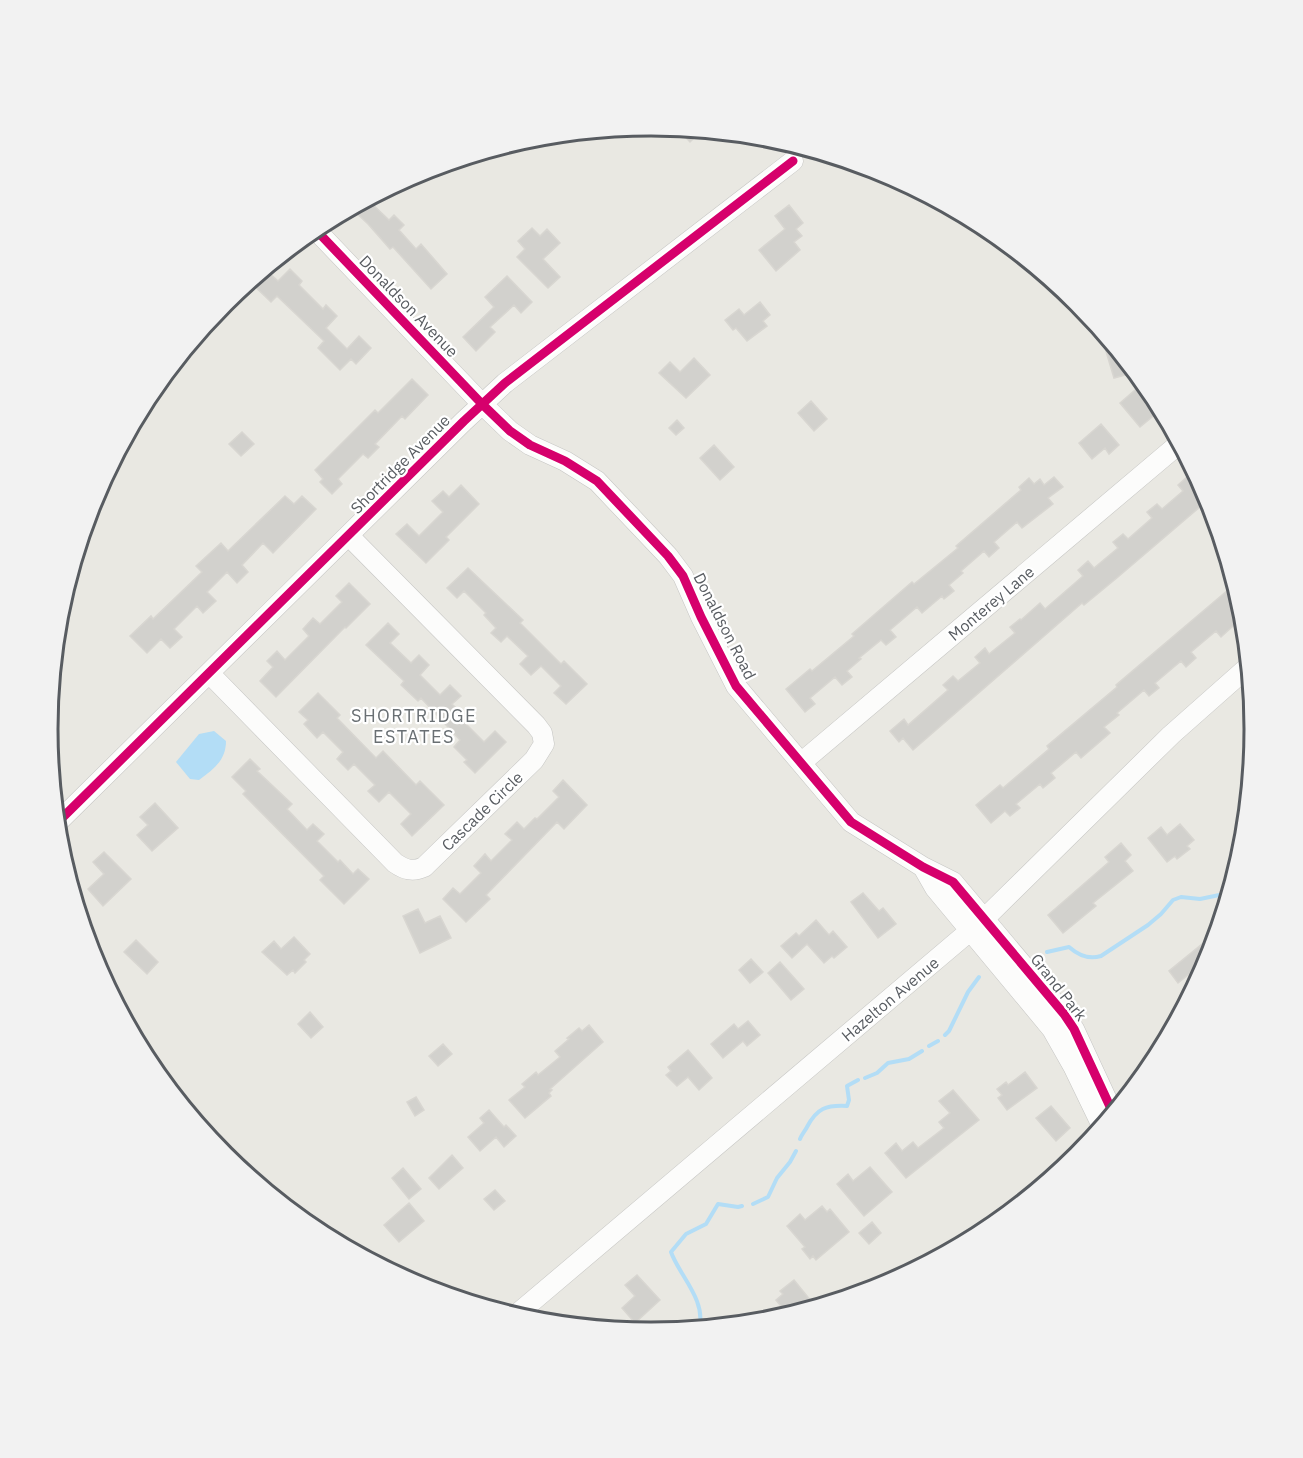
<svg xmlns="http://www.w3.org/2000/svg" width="1303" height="1458" font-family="'IBM Plex Sans',sans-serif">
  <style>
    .water { fill: #b3ddf6 }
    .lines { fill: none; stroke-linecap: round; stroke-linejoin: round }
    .stream { stroke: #b3ddf6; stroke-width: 4 }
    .building { fill: #d2d1cd; stroke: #d8d6d1; stroke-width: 1.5 }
    .minor-casing { stroke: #c5c5c3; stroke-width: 21 }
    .minor { stroke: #fcfcfb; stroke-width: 20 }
    .cycleway-casing { stroke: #fff; stroke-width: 13 }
    .cycleway { stroke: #d6006c; stroke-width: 9 }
    .labels { text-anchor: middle; stroke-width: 4.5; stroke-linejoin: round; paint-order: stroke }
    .street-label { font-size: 16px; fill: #585c61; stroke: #fff }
    .neighbourhood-label { font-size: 18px; letter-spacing: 1.5px; fill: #696f73; stroke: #fff }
    .rim { fill: none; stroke: #585c61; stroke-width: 3 }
  </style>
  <rect width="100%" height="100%" fill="#e9e8e2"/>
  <!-- water -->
  <path class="water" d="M 214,731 L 226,741 C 226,760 214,769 199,780 L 190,779 L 176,762 L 199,734 Z"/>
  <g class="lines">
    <!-- stream -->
    <path class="stream" d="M 1047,952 L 1069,947 C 1078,955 1088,960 1101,956 L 1148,925 L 1161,914 L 1173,900 L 1181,897 L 1200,899 L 1229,893
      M 945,1035 L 949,1031 L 968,992 L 979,977
      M 929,1046 L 938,1041
      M 865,1078 L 877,1073 L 888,1063 L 909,1059 L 922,1051
      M 800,1139 C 802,1134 805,1131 807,1127 C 817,1108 826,1105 847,1106 L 849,1100 L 847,1086 L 858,1080
      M 753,1204 L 768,1197 L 777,1178 L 790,1162 L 796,1151
      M 699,1328 C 707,1301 679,1275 671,1252 L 686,1234 L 706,1224 L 718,1204 L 738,1207 L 742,1206"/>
  </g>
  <!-- building -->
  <path class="building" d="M 677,128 L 689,129 L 702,130 L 690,142 Z
    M 368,200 L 389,220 L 394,215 L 404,225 L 399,230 L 416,249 L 421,244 L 447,274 L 431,289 L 393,247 L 390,249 L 368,224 L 351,208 Z
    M 789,205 L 803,223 L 796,229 L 802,236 L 794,242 L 800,250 L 776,271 L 759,250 L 785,229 L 775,216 Z
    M 532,228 L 540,236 L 547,229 L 560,243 L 543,259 L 560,277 L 548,288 L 517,257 L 525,249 L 518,241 Z
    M 265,269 L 278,281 L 290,269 L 302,281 L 299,285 L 323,309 L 326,305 L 337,316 L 326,328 L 347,349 L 359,336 L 371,348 L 356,364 L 351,359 L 340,370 L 318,348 L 324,341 L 277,296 L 271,302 L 250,282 Z
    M 507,276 L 532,302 L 521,313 L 514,305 L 490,327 L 495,332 L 476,351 L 463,337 L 494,307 L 485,297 Z
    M 760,302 L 770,315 L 763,321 L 767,326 L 747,341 L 736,328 L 733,330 L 725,320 L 739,309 L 744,315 Z
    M 1114,345 L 1136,372 L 1114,378 L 1105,348 Z
    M 694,358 L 710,375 L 686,398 L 659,373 L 670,362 L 680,372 Z
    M 412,379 L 428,395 L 405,419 L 402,416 L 375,444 L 379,447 L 368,458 L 363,454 L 338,479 L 342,484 L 332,494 L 320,482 L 323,479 L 315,470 L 375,410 L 378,413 Z
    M 1143,383 L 1152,393 L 1145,399 L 1157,413 L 1140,427 L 1120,403 Z
    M 811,401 L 827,419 L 814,431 L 798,413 Z
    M 677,420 L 684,428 L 676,435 L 669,428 Z
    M 1101,424 L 1119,445 L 1109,454 L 1105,448 L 1092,459 L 1079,443 Z
    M 242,432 L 254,444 L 241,456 L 229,444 Z
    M 714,445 L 734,467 L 720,480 L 700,458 Z
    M 1188,476 L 1208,500 L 1118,577 L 1084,605 L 1082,603 L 913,750 L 903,738 L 899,742 L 890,731 L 904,719 L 908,725 L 948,690 L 943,685 L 953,676 L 958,681 L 980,663 L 975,657 L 985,648 L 989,654 L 1015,633 L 1010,627 L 1020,619 L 1021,620 L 1040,603 L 1045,609 L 1083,576 L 1078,570 L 1088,561 L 1094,568 L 1118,548 L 1113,542 L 1123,534 L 1128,539 L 1152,518 L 1147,512 L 1157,504 L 1162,509 L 1183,491 L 1178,485 Z
    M 1054,477 L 1063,487 L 1048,498 L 1053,504 L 1022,528 L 1017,522 L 994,542 L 999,548 L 989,557 L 984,551 L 961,571 L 963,573 L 949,585 L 954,591 L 944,599 L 942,596 L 922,613 L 917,607 L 890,630 L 896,637 L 886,645 L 881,640 L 859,658 L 861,659 L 847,671 L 852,677 L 842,685 L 835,677 L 810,698 L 815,704 L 805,712 L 786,689 L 810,669 L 812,671 L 854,636 L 852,634 L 912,582 L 914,584 L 958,548 L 956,546 L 1021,490 L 1019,487 L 1029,478 L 1034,484 L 1040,479 L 1044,485 Z
    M 461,485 L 479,504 L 446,537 L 449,540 L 426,563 L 396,534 L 407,524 L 419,536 L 443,512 L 432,501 L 443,491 L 449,497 Z
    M 285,496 L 294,504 L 302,496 L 316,509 L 273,553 L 263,543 L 242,565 L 248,572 L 237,583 L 227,572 L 207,592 L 216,601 L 203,613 L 197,606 L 174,629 L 182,637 L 170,648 L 161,639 L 147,653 L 130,636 L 151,616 L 153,619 L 202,572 L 196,566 L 221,543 L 228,551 Z
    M 468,568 L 523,620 L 520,623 L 561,664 L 564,661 L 587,684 L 566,704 L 554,693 L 561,686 L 541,666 L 531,675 L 520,664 L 528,656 L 507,636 L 501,642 L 491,633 L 496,628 L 484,615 L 486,613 L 464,591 L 457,598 L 447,588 Z
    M 349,583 L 370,604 L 346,628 L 345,627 L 276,697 L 260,681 L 273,667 L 267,661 L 277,651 L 285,660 L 309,636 L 303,629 L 313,618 L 320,624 L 342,602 L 336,596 Z
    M 1235,584 L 1244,616 L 1221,637 L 1216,631 L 1191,652 L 1196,658 L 1186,667 L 1181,661 L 1155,683 L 1159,688 L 1149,696 L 1144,690 L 1117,713 L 1119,715 L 1104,727 L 1110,733 L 1081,758 L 1076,752 L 1051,773 L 1055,778 L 1043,788 L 1040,784 L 1016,804 L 1020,808 L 1010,816 L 1005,811 L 991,823 L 976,805 L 1000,785 L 1003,788 L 1049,749 L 1047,746 L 1117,687 L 1116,685 Z
    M 388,623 L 399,634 L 390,643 L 411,663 L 419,655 L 429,665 L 420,675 L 440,695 L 450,685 L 461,696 L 452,704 L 464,716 L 461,719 L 484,742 L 495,731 L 506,742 L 475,773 L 464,762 L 467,760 L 454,747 L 460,740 L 421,698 L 418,701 L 401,685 L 404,681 L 366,645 Z
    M 318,693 L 340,715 L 337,718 L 376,758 L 383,751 L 416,785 L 420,781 L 444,805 L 412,836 L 401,824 L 411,814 L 389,792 L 379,802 L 368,791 L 375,785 L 354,764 L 348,770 L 337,759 L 343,752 L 323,732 L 317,738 L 304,724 L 308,720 L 299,712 Z
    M 250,759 L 260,769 L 257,771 L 292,804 L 287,809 L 307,830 L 313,824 L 324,834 L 317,841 L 338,862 L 340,860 L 353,874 L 358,869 L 369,879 L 344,904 L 320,880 L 324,876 L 243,794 L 246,791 L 232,777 Z
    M 563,780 L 587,805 L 564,829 L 557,822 L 486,895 L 490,899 L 466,922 L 443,899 L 453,888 L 460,894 L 481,873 L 474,866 L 485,854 L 491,861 L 512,840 L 505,834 L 517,822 L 524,829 L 535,818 L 537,819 L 559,797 L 553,791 Z
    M 155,803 L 178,828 L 152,851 L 137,835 L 148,825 L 140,817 Z
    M 1180,824 L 1194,840 L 1187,846 L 1190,849 L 1177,859 L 1175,856 L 1167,862 L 1148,838 L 1161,827 L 1167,835 Z
    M 1121,843 L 1131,855 L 1125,861 L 1133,871 L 1093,903 L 1096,906 L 1063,933 L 1048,915 L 1109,862 L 1105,857 Z
    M 104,852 L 131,879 L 103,906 L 88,889 L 104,874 L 93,862 Z
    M 863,893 L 879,911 L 883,908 L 896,924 L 878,938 L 851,902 Z
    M 418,909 L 425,923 L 440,916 L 451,938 L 420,953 L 403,916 Z
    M 816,920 L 829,935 L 833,931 L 847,947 L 834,958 L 832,956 L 824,963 L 807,944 L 792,958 L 781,946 L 796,933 L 799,936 Z
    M 294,937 L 310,954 L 304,960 L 306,962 L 295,973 L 293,970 L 287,975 L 262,952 L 274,941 L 281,949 Z
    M 136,940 L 158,962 L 147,974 L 124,952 Z
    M 1202,944 L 1211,955 L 1202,972 L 1198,967 L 1178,983 L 1169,971 Z
    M 751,959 L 763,972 L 750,983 L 739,970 Z
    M 780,962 L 804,989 L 791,1000 L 768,973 Z
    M 310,1012 L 323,1027 L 311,1038 L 298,1024 Z
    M 748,1021 L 760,1035 L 747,1046 L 743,1041 L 723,1058 L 711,1044 L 734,1024 L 738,1029 Z
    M 589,1025 L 603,1042 L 550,1089 L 552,1090 L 549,1093 L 551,1096 L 525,1118 L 509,1100 L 525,1087 L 522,1084 L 536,1072 L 538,1075 L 560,1057 L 555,1051 L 569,1039 L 567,1038 L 579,1028 L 582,1031 Z
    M 443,1044 L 452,1054 L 438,1066 L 429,1056 Z
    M 688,1050 L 712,1078 L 699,1090 L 688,1077 L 677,1086 L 666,1075 L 671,1071 L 668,1067 Z
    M 1025,1072 L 1037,1088 L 1007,1110 L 998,1098 L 1002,1095 L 997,1089 L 1006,1082 L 1008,1085 Z
    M 953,1090 L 979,1120 L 906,1178 L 885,1153 L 896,1143 L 902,1151 L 913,1142 L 918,1148 L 944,1128 L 939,1122 L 950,1113 L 939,1101 Z
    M 416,1097 L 424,1110 L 415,1116 L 407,1102 Z
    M 1051,1106 L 1070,1128 L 1056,1141 L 1036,1118 Z
    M 489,1110 L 504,1127 L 506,1125 L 516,1136 L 504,1147 L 496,1137 L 480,1151 L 468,1137 L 484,1123 L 480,1118 Z
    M 452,1155 L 463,1168 L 439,1189 L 429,1178 Z
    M 870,1167 L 892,1192 L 864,1216 L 837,1184 L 848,1174 L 853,1181 Z
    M 403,1168 L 421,1189 L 409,1199 L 392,1178 Z
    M 495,1190 L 505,1201 L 494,1210 L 484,1199 Z
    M 409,1203 L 424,1221 L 399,1242 L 384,1225 Z
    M 822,1206 L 827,1212 L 830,1209 L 849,1232 L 816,1260 L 813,1256 L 810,1259 L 802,1249 L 805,1247 L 787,1226 L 800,1214 L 805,1220 Z
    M 872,1222 L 881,1233 L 869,1244 L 859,1233 Z
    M 637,1275 L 660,1300 L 635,1323 L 622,1308 L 635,1296 L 625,1285 Z
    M 794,1280 L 816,1307 L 788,1315 L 776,1300 L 783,1294 L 780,1291 Z"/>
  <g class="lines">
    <!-- minor casing -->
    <g class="minor-casing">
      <path id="minor" d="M 315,229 L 482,404 L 510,431 L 530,445 L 565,461 L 597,481 L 668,556 L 683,576 L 701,617 L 736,686 L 851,822 L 923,867 L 953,882 L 1064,1014 L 1074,1029 L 1113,1113
        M 209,673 L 395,863 C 405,870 413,872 424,867 L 534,760 L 544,744 L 542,733 L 536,725 L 349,536
        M 802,762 L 1180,443
        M 57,823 L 464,421 L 505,383 L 793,161
        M 923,867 L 935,888 L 1052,1029 L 1073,1066 L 1102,1126
        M 516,1315 L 984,919 L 1171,735 L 1249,666"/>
    </g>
    <!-- minor -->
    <use href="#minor" class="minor"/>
    <!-- cycleway casing -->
    <g class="cycleway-casing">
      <path id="cycleway" d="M 315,229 L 482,404 L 510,431 L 530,445 L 565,461 L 597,481 L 668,556 L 683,576 L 701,617 L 736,686 L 851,822 L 923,867 L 953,882 L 1064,1014 L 1074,1029 L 1113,1113
        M 57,823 L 464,421 L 505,383 L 793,161"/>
    </g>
    <!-- cycleway -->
    <use href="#cycleway" class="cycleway"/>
  </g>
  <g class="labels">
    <!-- street labels -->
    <g class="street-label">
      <text transform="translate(409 306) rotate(46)" y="6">Donaldson Avenue</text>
      <text transform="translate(400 464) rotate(-45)" y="6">Shortridge Avenue</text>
      <text transform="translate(991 603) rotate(-40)" y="6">Monterey Lane</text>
      <text transform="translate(725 626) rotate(63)" y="6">Donaldson Road</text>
      <text transform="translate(482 811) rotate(-44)" y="6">Cascade Circle</text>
      <text transform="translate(1059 987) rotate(52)" y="6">Grand Park</text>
      <text transform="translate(890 999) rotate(-40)" y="6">Hazelton Avenue</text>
    </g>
    <!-- neighbourhood labels -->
    <g class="neighbourhood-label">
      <text x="414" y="722">SHORTRIDGE<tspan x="414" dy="21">ESTATES</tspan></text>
    </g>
  </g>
  <!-- crop -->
  <path d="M0 0H1303V1458H0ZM58 729a593 593 0 1 1 1186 0a593 593 0 1 1-1186 0Z" fill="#f2f2f2" fill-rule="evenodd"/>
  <path class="rim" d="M58 729a593 593 0 1 1 1186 0a593 593 0 1 1-1186 0Z"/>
</svg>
